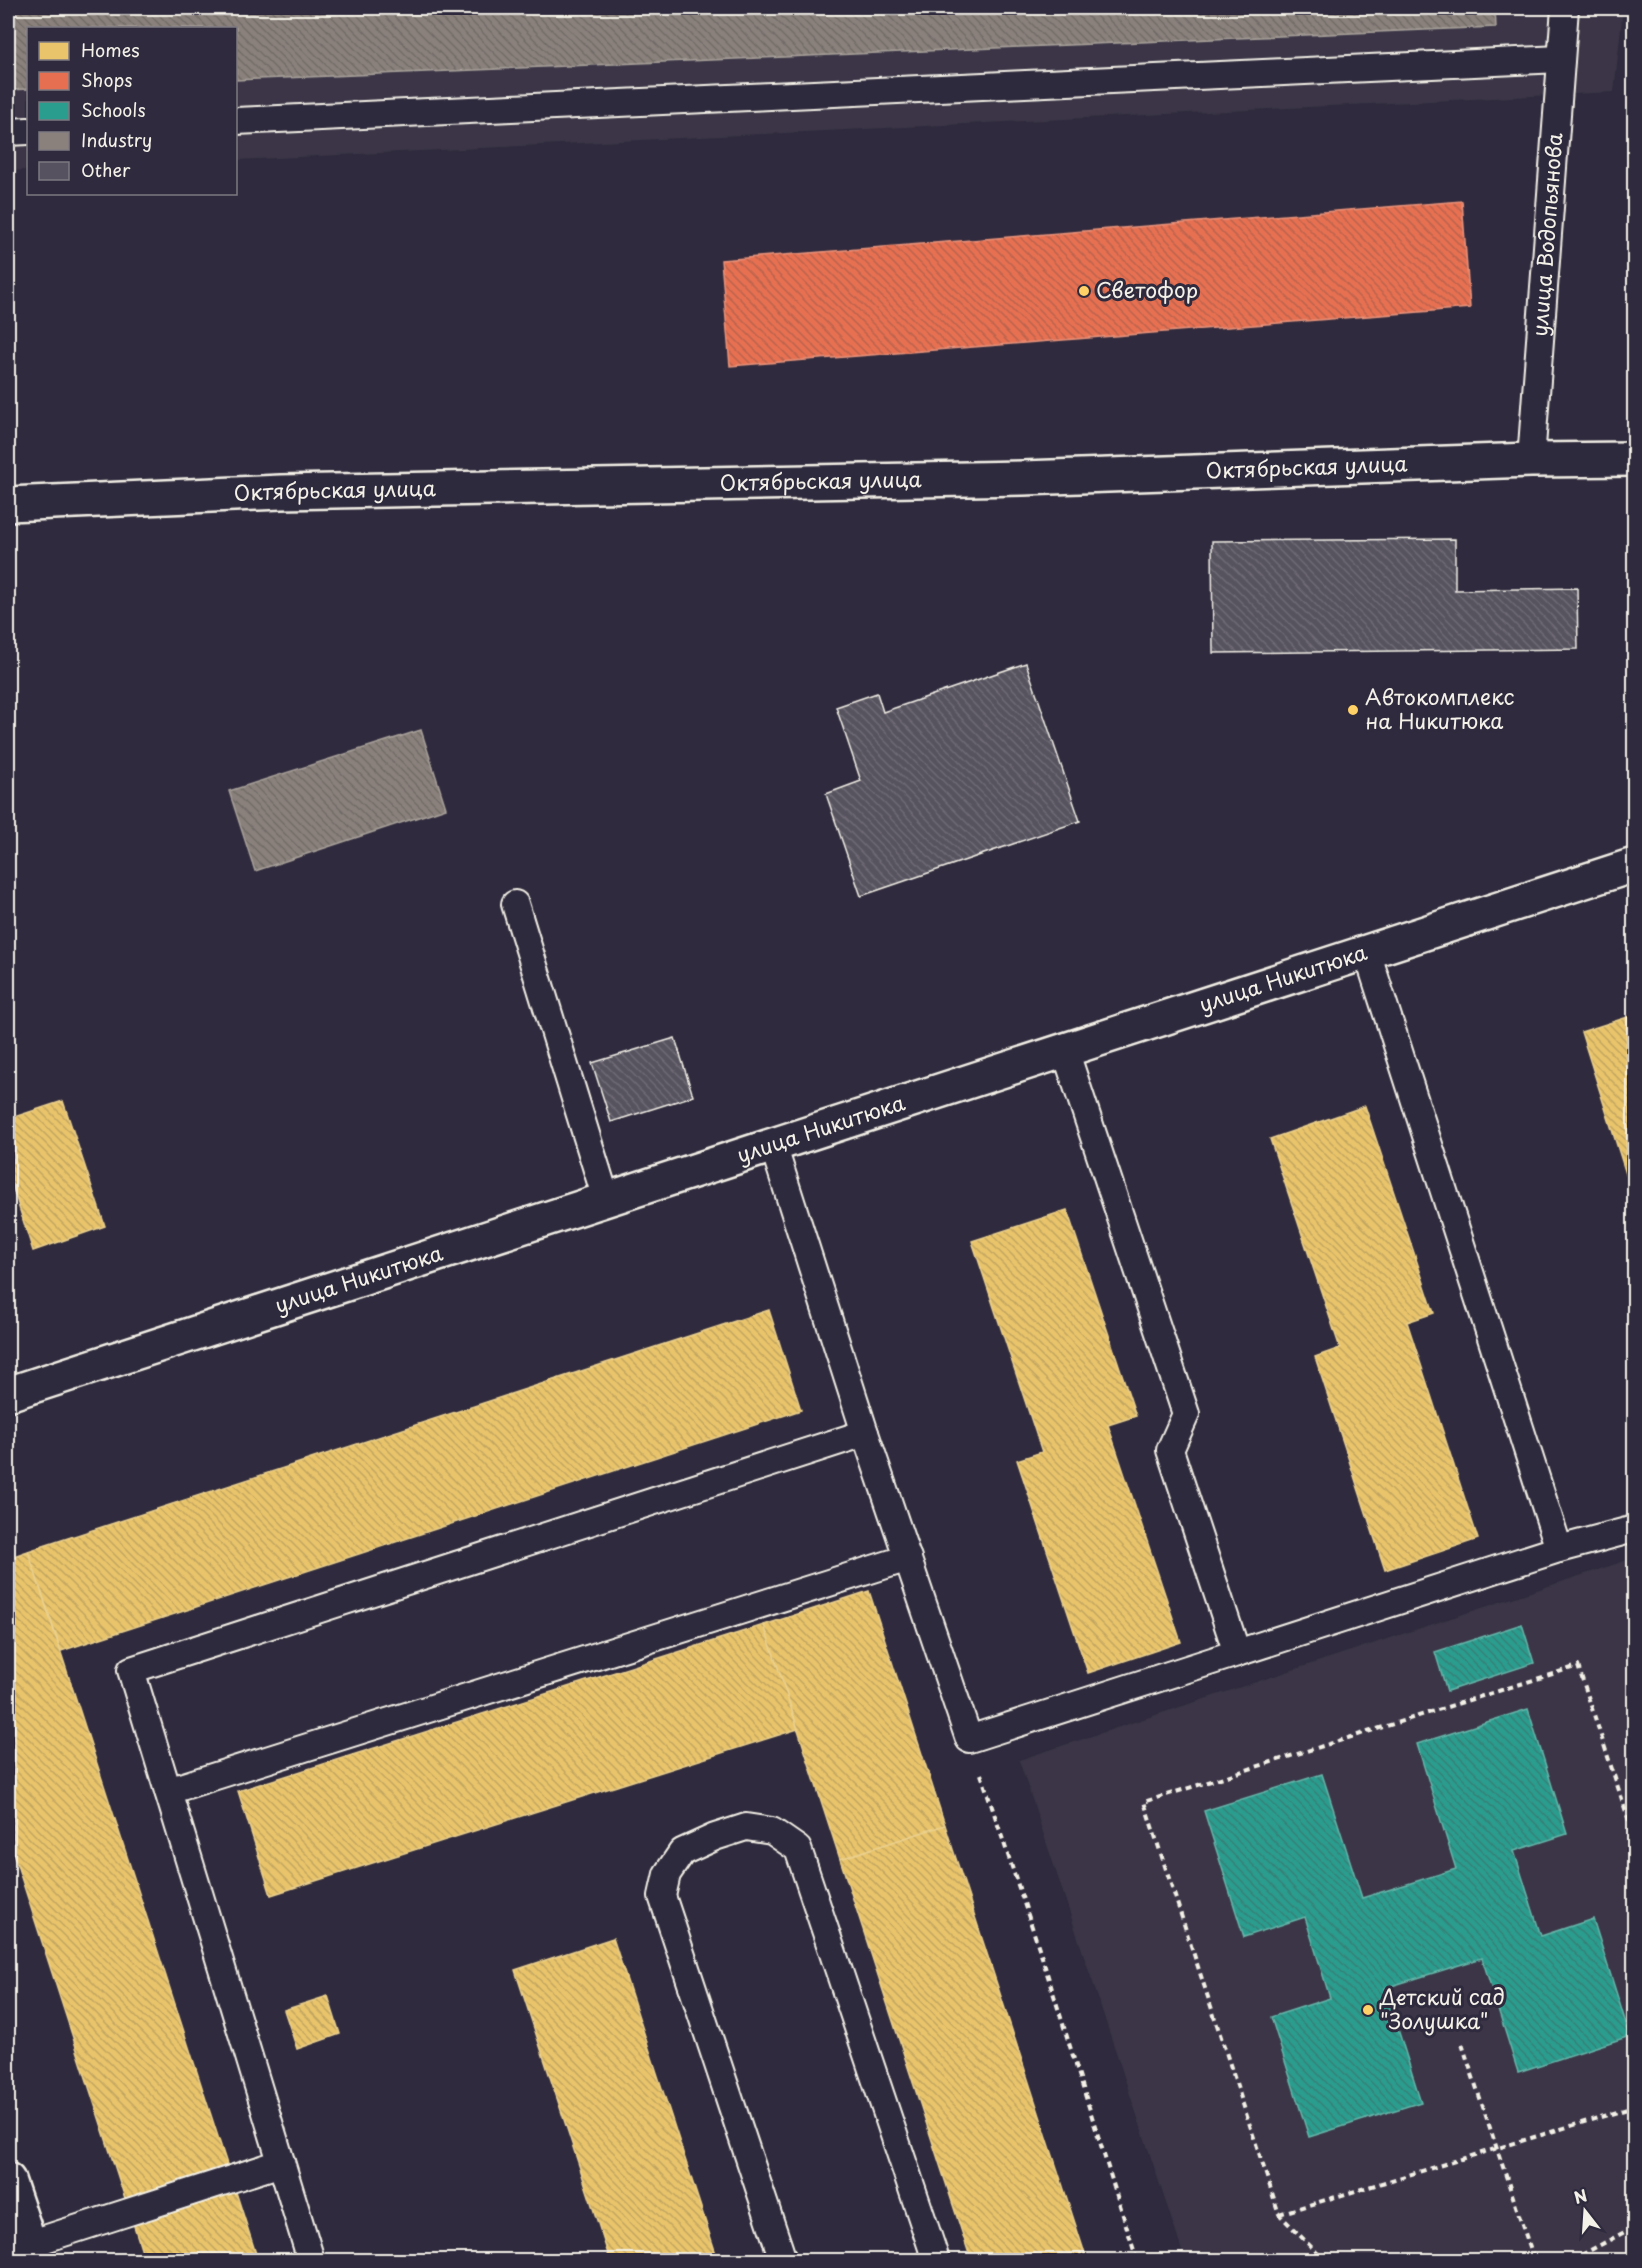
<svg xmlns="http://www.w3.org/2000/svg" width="1642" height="2268" font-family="'Playpen Sans',sans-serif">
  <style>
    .built { fill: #3b3647 }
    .homes { fill: url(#homes-back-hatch); stroke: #ecd290; stroke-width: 1.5 }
    .shops { fill: url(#shops-back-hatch); stroke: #eb967e; stroke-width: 1.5 }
    .schools { fill: url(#schools-back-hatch); stroke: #67b6aa; stroke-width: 1.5 }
    .industry { fill: url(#industry-back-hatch); stroke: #aaa39c; stroke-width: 1.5 }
    .building { fill: url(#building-back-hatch); stroke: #f4f1e8; stroke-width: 1.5 }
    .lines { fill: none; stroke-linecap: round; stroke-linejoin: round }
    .service-casing { stroke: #f4f1e8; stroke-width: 30 }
    .minor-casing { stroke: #f4f1e8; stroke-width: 38 }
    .path { stroke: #f4f1e8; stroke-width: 4; stroke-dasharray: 6 4.5; stroke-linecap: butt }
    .service { stroke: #2f2a3d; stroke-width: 26 }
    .minor { stroke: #2f2a3d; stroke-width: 33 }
    .poi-dot { fill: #ffd166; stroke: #2f2a3d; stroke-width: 2 }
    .labels { text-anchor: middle; stroke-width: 6; stroke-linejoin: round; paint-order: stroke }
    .street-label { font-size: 21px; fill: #f4f1e8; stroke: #2f2a3d }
    .poi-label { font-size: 21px; fill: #f4f1e8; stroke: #2f2a3d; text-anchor: start }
  </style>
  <defs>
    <pattern id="homes-back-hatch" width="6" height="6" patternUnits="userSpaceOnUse" patternTransform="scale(1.5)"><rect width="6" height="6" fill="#e9c46a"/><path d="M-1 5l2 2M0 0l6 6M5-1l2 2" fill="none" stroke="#c1a561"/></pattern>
    <pattern id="shops-back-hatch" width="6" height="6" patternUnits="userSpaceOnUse" patternTransform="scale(1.5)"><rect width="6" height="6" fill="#e76f51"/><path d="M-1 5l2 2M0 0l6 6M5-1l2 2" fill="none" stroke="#b8634e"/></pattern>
    <pattern id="schools-back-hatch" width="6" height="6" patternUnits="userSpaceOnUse" patternTransform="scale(1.5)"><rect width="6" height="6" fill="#2a9d8f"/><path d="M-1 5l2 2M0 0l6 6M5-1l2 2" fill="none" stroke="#357f75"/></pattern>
    <pattern id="industry-back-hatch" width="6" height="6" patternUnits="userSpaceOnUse" patternTransform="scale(1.5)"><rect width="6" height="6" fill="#8a817c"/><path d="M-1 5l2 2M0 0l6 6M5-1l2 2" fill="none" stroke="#706a66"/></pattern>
    <pattern id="building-back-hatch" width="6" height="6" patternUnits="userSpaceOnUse" patternTransform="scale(1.5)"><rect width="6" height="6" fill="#56525f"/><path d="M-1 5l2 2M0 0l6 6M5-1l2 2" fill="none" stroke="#6f6b76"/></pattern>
  </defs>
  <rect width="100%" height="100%" fill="#2f2a3d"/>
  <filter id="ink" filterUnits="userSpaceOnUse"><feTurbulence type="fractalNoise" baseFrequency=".0167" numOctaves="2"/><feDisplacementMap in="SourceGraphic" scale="12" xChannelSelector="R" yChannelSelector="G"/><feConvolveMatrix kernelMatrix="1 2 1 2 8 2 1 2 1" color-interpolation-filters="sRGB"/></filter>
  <g filter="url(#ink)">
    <!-- built -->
    <path class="built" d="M 8,8 L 1623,8 L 1614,92 L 236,160 L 236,28 L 28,28 L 28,170 L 8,171 Z
      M 1634,1558 L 1634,2260 L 1185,2260 L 1019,1760 Z"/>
    <!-- homes -->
    <path class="homes" d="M 1634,1015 L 1634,1199 L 1581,1032 Z
      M 63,1101 L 105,1226 L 33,1251 L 8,1173 L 8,1119 Z
      M 1365,1106 L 1434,1313 L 1407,1322 L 1478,1539 L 1385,1570 L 1315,1357 L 1340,1348 L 1270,1139 Z
      M 1067,1210 L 1136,1416 L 1108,1425 L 1181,1642 L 1088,1673 L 1017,1460 L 1042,1452 L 972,1241 Z
      M 769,1310 L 801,1410 L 61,1651 L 28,1551 Z
      M 28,1551 L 258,2260 L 145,2260 L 8,1837 L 8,1558 Z
      M 869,1591 L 945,1825 L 840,1859 L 764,1625 Z
      M 764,1625 L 798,1729 L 271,1895 L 238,1791 Z
      M 945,1825 L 1087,2260 L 971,2260 L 840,1859 Z
      M 613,1938 L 718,2260 L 610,2260 L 515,1970 Z
      M 328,1996 L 340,2034 L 297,2049 L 284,2010 Z"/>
    <!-- shops -->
    <path class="shops" d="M 1462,201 L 1470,308 L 730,366 L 721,260 Z"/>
    <!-- schools -->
    <path class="schools" d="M 1522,1624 L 1534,1663 L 1447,1691 L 1435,1652 Z
      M 1528,1709 L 1567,1834 L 1514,1851 L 1541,1936 L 1593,1919 L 1630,2036 L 1518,2072 L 1482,1958 L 1385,1988 L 1421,2102 L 1309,2137 L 1271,2017 L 1330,1998 L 1305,1917 L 1244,1937 L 1204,1811 L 1322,1774 L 1362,1898 L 1456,1869 L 1417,1744 Z"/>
    <!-- industry -->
    <path class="industry" d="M 8,8 L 1495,8 L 1496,27 L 236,80 L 236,28 L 28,28 L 28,89 L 8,90 Z
      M 421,730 L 446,808 L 255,871 L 229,791 Z"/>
    <!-- building -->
    <path class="building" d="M 1455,539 L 1455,590 L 1577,588 L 1578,649 L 1213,653 L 1212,541 Z
      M 1026,663 L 1080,821 L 861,896 L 826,794 L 861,781 L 836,707 L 877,693 L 883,712 Z
      M 675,1038 L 693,1096 L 611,1122 L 592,1063 Z"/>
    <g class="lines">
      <!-- service casing -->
      <g class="service-casing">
        <g id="service">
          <path d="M 236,121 L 1561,59"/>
          <path d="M 8,132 L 28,131"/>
          <path id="s1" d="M 1531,460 L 1565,8"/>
          <path d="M 515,904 L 606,1199"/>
          <path d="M 1065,1050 L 1186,1414 L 1170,1450 L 1237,1653 L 1559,1549 L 1367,952"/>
          <path d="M 773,1145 L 865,1433 L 969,1739 L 1237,1653"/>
          <path d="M 1559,1549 L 1634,1529"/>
          <path d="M 168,1791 L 908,1558"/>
          <path d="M 29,2244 L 281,2163"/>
          <path d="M 311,2260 L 131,1670 L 865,1433"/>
          <path d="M 783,2260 L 662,1896 L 667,1874 L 682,1852 L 715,1837 L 746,1827 L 772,1831 L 798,1849 L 936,2260"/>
        </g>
      </g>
      <!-- minor casing -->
      <g class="minor-casing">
        <g id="minor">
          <path id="s2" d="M 8,504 L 281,492 L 1023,478 L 1531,460 L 1634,459"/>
          <path id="s3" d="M 8,1394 L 1634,865"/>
          <path d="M 8,2180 L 35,2260"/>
        </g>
      </g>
      <!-- path -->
      <path class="path" d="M 981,1774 L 1041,1954 L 1137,2260
        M 1462,2044 L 1534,2260
        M 1279,2214 L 1634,2107
        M 1328,2260 L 1321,2257 L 1279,2214 L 1144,1802 L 1578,1666 L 1634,1836
        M 1572,2260 L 1634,2227"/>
      <!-- service -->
      <use href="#service" class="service"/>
      <!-- minor -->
      <use href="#minor" class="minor"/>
    </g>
  </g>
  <!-- markers -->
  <g class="poi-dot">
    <circle cx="1084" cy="291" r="6"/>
    <circle cx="1353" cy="710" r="6"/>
    <circle cx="1368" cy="2010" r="6"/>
  </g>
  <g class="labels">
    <!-- street labels -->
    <g class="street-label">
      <text dy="7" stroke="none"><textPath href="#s1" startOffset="226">улица Водопьянова</textPath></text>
      <text dy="7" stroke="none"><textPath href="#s2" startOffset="1299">Октябрьская улица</textPath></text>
      <text dy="7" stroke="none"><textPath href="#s2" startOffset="813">Октябрьская улица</textPath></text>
      <text dy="7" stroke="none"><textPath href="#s2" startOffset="327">Октябрьская улица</textPath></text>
      <text dy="7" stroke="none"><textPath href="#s3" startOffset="1341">улица Никитюка</textPath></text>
      <text dy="7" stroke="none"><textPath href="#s3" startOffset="855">улица Никитюка</textPath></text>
      <text dy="7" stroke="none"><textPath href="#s3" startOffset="369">улица Никитюка</textPath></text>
    </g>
    <!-- poi labels -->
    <g class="poi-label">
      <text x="1096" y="298">Светофор</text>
      <text x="1365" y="705">Автокомплекс<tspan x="1365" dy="24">на Никитюка</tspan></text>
      <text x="1380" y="2005">Детский сад<tspan x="1380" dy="24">"Золушка"</tspan></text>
    </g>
  </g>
  <!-- margin -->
  <rect width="1642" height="2268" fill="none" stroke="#2f2a3d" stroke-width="30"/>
  <rect x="15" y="15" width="1612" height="2238" fill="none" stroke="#f4f1e8" stroke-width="2" filter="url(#ink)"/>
  <!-- legend -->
  <rect x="27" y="27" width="210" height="168" fill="#2f2a3d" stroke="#7e7a81" stroke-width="1.5"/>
  <rect x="39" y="42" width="30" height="18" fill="#e9c46a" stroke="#7e7a81" stroke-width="1.5"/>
  <text x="81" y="57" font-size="18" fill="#f4f1e8">Homes</text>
  <rect x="39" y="72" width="30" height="18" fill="#e76f51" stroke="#7e7a81" stroke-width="1.5"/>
  <text x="81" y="87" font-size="18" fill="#f4f1e8">Shops</text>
  <rect x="39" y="102" width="30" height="18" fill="#2a9d8f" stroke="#7e7a81" stroke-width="1.5"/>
  <text x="81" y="117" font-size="18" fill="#f4f1e8">Schools</text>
  <rect x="39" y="132" width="30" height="18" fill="#8a817c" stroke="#7e7a81" stroke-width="1.5"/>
  <text x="81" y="147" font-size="18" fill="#f4f1e8">Industry</text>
  <rect x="39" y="162" width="30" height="18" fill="#56525f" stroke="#7e7a81" stroke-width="1.5"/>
  <text x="81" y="177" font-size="18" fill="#f4f1e8">Other</text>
  <!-- north arrow -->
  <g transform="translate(1585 2211) rotate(343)" stroke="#2f2a3d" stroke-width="4.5" paint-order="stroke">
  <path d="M0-4.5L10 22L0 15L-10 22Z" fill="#f4f1e8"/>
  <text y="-9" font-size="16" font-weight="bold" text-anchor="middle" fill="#f4f1e8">N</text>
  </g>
</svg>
